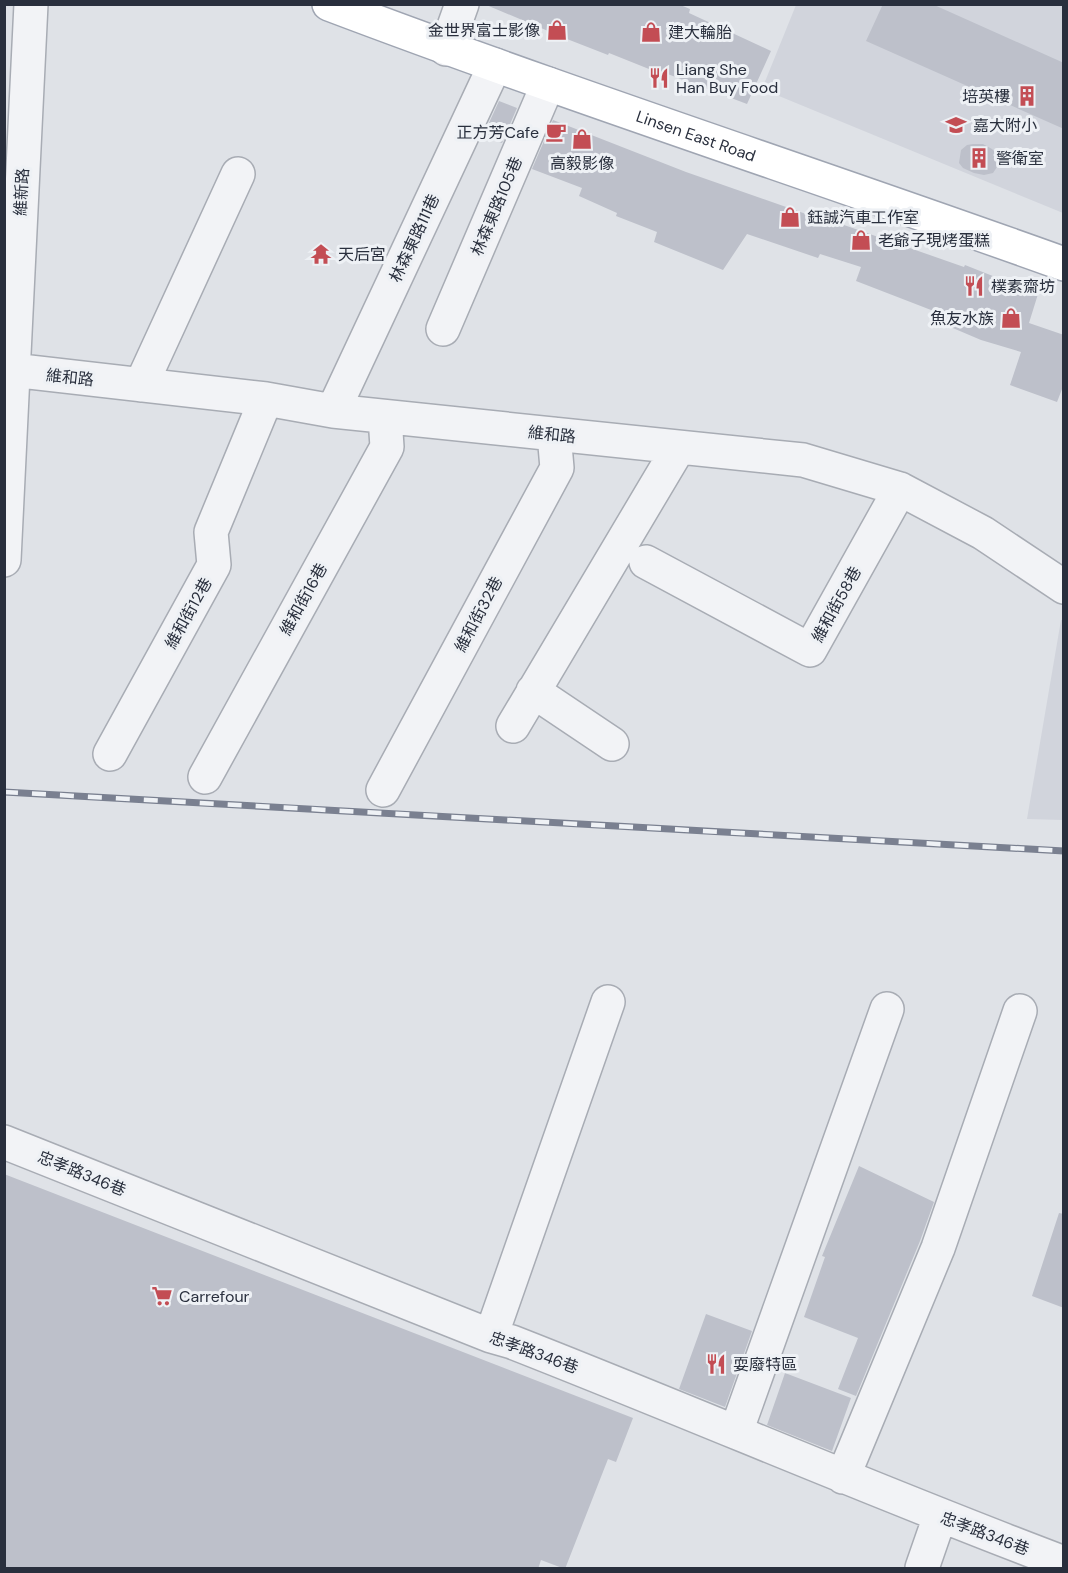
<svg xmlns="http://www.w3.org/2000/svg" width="1068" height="1573" font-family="'DM Sans','Noto Sans TC',sans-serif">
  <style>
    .built { fill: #d1d4dc }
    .building { fill: #bdc0ca }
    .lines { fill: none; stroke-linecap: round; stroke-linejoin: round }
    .minor-casing { stroke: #a8acb4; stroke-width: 36 }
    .major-casing { stroke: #9fa5b2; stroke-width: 36 }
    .minor { stroke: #f2f3f6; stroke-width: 33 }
    .major { stroke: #fff; stroke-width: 33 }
    .rail-casing { stroke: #7a8090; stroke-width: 7 }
    .rail { stroke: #eef1f5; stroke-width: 4.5; stroke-dasharray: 14; stroke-linecap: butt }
    .labels { text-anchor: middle; stroke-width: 6; stroke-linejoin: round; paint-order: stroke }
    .poi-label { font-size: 16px; fill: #292f3d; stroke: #eef1f5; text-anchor: start }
    .street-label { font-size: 16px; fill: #292f3d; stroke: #eef1f5 }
  </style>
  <rect width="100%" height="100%" fill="#dfe2e7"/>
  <!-- built -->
  <path class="built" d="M 796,5 L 1063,5 L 1063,213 L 762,89 Z
    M 1061,620 L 1064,620 L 1063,820 L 1027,819 Z"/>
  <!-- building -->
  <path class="building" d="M 484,4 L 678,4 L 690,9 L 689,13 L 771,51 L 747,104 L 665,73 L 664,75 L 609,53 L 608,55 L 567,39 Z
    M 883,4 L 932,4 L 1064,63 L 1064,129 L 866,41 Z
    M 499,101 L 517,108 L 502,143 L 483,136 Z
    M 553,120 L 686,172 L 843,227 L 844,225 L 964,267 L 965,265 L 1038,294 L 1029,323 L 1064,335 L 1064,384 L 1057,402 L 1010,385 L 1021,352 L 981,340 L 941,323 L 944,315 L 856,281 L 861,267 L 820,254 L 818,258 L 747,234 L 723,270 L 654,242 L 657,232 L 616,216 L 617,213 L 579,196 L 582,188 L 532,169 Z
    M 973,144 L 983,144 L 992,149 L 998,155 L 997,167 L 993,173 L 984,175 L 974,173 L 963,168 L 959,163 L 961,150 L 967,145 Z
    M 859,1166 L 934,1202 L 920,1241 L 856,1396 L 838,1389 L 858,1338 L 804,1317 L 825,1257 L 822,1256 Z
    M 4,1174 L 633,1418 L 616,1462 L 608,1459 L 565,1569 L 541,1560 L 538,1569 L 4,1569 Z
    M 1059,1213 L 1064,1214 L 1064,1308 L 1032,1296 Z
    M 706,1314 L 752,1331 L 725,1407 L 679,1389 Z
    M 785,1373 L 851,1398 L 832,1451 L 767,1425 Z"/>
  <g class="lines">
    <!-- minor casing -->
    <g class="minor-casing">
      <path id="minor" d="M 446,49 L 462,4
        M 443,329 L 548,84
        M 12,370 L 266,399 L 333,411 L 803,460 L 900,489 L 983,533 L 1064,587
        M 141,385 L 238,174
        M 333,411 L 495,65
        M 4,560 L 31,4
        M 646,562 L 810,650 L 900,489
        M 533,691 L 612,744
        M 513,726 L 679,447
        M 110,754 L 214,565 L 211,532 L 266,399
        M 205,777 L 387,447 L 385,417
        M 383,790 L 557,468 L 554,434
        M 4,1142 L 491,1336 L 512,1342 C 696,1414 878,1493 1064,1563
        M 491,1336 L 608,1002
        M 736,1432 L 887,1009
        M 843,1477 L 938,1248 L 1020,1011
        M 922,1568 L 940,1516"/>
    </g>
    <!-- major casing -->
    <g class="major-casing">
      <g id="major">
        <path id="s1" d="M 329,4 C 572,96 819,176 1064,264"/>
      </g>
    </g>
    <!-- minor -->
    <use href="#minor" class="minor"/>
    <!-- major -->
    <use href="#major" class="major"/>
    <!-- rail casing -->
    <g class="rail-casing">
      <path id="rail" d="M 4,792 L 1064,851"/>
    </g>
    <!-- rail -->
    <use href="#rail" class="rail"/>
  </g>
  <!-- icons -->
  <defs>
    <g id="shop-bare" transform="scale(1.62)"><path d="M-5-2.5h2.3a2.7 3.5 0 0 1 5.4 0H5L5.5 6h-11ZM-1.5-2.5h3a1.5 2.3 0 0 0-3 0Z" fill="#c34d54" stroke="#eef1f5" stroke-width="2.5" paint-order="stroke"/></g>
    <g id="restaurant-bare" transform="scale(1.62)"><path d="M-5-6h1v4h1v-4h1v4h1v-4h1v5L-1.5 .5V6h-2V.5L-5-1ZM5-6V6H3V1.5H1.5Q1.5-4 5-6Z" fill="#c34d54" stroke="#eef1f5" stroke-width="2.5" paint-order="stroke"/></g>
    <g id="building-bare" transform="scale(1.62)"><path d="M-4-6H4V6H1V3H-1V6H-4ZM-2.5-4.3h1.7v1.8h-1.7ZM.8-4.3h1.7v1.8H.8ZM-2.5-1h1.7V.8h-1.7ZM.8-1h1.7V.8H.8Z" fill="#c34d54" stroke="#eef1f5" stroke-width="2.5" paint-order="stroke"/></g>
    <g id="school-bare" transform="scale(1.62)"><path d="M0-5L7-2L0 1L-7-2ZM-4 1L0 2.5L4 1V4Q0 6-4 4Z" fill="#c34d54" stroke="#eef1f5" stroke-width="2.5" paint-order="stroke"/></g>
    <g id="cafe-bare" transform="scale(1.62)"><path d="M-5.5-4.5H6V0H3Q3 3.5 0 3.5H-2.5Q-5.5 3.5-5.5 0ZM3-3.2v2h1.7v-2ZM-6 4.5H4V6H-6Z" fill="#c34d54" stroke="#eef1f5" stroke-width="2.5" paint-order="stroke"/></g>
    <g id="temple-bare" transform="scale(1.62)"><path d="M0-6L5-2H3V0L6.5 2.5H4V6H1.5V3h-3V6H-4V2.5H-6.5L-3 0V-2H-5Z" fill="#c34d54" stroke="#eef1f5" stroke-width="2.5" paint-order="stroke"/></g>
    <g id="supermarket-bare" transform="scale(1.62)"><path d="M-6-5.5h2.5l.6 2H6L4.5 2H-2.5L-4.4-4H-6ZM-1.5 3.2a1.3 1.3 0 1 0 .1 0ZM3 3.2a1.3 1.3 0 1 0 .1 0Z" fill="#c34d54" stroke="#eef1f5" stroke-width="2.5" paint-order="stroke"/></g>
  </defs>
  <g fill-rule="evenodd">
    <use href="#shop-bare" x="557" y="30"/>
    <use href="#shop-bare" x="651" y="32"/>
    <use href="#restaurant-bare" x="659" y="78"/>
    <use href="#building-bare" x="1027" y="96"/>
    <use href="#school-bare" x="956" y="125"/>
    <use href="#cafe-bare" x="556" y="132"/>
    <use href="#shop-bare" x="582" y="139"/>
    <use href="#building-bare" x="979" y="158"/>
    <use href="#shop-bare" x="790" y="217"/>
    <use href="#shop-bare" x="861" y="240"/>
    <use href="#temple-bare" x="321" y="254"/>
    <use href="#restaurant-bare" x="974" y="286"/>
    <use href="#shop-bare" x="1011" y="318"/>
    <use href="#supermarket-bare" x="162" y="1296"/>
    <use href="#restaurant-bare" x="716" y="1364"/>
  </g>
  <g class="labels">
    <!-- poi labels -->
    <g class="poi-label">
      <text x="540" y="36" text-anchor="end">金世界富士影像</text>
      <text x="668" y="38">建大輪胎</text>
      <text x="676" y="75">Liang She<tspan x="676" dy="18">Han Buy Food</tspan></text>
      <text x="1010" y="102" text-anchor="end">培英樓</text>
      <text x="973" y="131">嘉大附小</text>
      <text x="539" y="138" text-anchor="end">正方芳Cafe</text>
      <text x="996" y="164">警衛室</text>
      <text x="582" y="169" text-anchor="middle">高毅影像</text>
      <text x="807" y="223">鈺誠汽車工作室</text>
      <text x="878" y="246">老爺子現烤蛋糕</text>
      <text x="338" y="260">天后宮</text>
      <text x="991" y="292">樸素齋坊</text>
      <text x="994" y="324" text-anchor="end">魚友水族</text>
      <text x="179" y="1302">Carrefour</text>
      <text x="733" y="1370">耍廢特區</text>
    </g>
    <!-- street labels -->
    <g class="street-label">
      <text dy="6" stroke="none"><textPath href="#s1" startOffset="390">Linsen East Road</textPath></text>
      <text transform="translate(21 192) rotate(-87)" y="6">維新路</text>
      <text transform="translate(496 206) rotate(-67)" y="6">林森東路105巷</text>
      <text transform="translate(414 238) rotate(-65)" y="6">林森東路111巷</text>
      <text transform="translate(70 377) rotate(6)" y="6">維和路</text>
      <text transform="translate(552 434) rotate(6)" y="6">維和路</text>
      <text transform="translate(303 599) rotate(-61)" y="6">維和街16巷</text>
      <text transform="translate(836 604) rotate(-61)" y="6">維和街58巷</text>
      <text transform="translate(188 613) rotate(-61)" y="6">維和街12巷</text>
      <text transform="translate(478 614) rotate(-62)" y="6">維和街32巷</text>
      <text transform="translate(82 1173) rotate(22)" y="6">忠孝路346巷</text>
      <text transform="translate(534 1352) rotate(20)" y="6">忠孝路346巷</text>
      <text transform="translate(985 1533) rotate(21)" y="6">忠孝路346巷</text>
    </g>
  </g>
  <!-- border -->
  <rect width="1068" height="1573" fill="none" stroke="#292f3d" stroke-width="12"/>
</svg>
